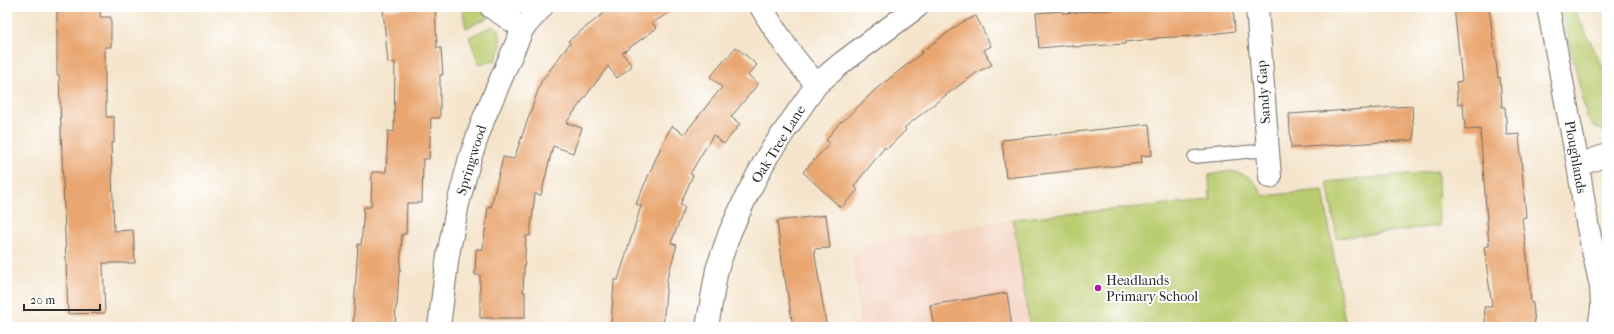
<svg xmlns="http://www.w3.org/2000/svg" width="1614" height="334" font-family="'IM FELL French Canon',serif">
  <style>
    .built { fill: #f4d3c1 }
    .green { fill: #bacc70; stroke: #727c4e }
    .building { fill: #e9a670 }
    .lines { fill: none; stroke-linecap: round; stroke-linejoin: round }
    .service-casing { stroke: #716c63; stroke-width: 14 }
    .minor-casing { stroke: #716c63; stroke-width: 24 }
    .service { stroke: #fff; stroke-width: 12 }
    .minor { stroke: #fff; stroke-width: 22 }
    .poi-dot { fill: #b5179e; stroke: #fff; stroke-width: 1.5 }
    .labels { text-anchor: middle; stroke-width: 4; stroke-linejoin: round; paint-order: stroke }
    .street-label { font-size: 14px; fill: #2b2b2b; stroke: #fff }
    .poi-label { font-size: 14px; fill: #2b2b2b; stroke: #fff; text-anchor: start }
  </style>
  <rect width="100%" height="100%" fill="#fff"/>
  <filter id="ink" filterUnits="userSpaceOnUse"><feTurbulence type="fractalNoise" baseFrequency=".025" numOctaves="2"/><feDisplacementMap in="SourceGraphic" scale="8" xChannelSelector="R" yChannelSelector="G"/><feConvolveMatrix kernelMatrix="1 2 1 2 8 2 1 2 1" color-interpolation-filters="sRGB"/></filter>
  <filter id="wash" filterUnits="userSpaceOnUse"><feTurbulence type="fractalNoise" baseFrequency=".012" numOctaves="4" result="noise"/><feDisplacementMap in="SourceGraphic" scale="16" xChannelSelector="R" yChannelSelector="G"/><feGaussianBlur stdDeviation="0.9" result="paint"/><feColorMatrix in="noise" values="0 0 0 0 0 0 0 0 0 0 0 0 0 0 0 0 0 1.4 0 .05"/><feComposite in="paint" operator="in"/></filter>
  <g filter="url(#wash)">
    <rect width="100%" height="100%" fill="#f4e4cb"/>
    <!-- built -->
    <path class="built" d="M 1323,190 L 1346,327 L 837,327 L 859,323 L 853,253 L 864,251 L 864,245 L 1013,219 Z"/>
    <!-- green -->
    <path class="green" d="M 462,7 L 479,7 L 490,17 L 466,28 Z
      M 1561,7 L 1573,7 L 1607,75 L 1607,133 L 1596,128 L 1587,118 Z
      M 493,26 L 499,29 L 501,45 L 496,60 L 479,64 L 469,37 Z
      M 1230,171 C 1250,175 1254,178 1263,196 L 1323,190 L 1346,327 L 1030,327 L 1013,219 L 1210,200 L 1209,175 Z
      M 1438,171 L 1439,226 L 1337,238 L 1327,182 Z"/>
    <g id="blocks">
      <!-- building -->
      <path class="building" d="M 57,7 L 101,7 L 100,17 L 111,17 L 111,47 L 105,47 L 105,93 L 106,93 L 106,117 L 114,117 L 114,143 L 111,143 L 114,231 L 133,230 L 135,263 L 103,263 L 105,313 L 68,314 L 59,75 L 57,75 Z
        M 435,7 L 437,48 L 441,48 L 443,75 L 440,75 L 440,118 L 431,118 L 429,159 L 423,159 L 422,203 L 407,203 L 406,234 L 402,234 L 400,272 L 399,272 L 397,306 L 396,306 L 395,327 L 353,327 L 358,244 L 361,245 L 364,207 L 371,207 L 372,172 L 386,172 L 388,131 L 394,132 L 395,62 L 388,63 L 383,10 Z
        M 612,7 L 679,7 L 652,23 L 657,28 L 622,53 L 632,66 L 617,78 L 608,66 L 566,123 L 582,128 L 573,153 L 553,146 L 541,195 L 535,194 L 530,236 L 526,236 L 523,292 L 525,292 L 525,318 L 480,318 L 480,275 L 475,275 L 476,249 L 483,249 L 488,206 L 491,207 L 503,157 L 514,159 L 541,82 L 570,43 L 568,41 Z
        M 1128,7 L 1233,7 L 1235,31 L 1196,36 L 1155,38 L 1155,39 L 1125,42 L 1125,44 L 1073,47 L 1073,45 L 1039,48 L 1036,13 L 1062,11 L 1062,13 L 1128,9 Z
        M 1454,7 L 1489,7 L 1498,78 L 1500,77 L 1502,107 L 1505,107 L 1507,135 L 1519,134 L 1526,217 L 1522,218 L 1528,265 L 1531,303 L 1533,303 L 1535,326 L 1486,327 L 1484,307 L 1492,307 L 1484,247 L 1489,246 L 1480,129 L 1465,130 L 1463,103 L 1458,104 L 1456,82 L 1462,81 Z
        M 976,16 L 991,46 L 984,50 L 992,65 L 979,71 L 938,101 L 904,128 L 906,130 L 887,149 L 885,147 L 854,186 L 858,190 L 841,208 L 803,172 L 830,143 L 826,140 L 841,121 L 842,122 L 876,89 L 922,53 L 921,52 L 961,23 Z
        M 736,47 L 757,65 L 748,75 L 758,84 L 731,117 L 740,124 L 724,144 L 713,135 L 690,174 L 693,175 L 680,205 L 685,207 L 671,243 L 677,245 L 667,279 L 663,327 L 611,327 L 614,280 L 618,280 L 638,216 L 641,206 L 636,204 L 663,142 L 672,126 L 684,134 L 722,87 L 710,77 Z
        M 1412,106 L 1414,140 L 1291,148 L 1289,114 Z
        M 1149,124 L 1152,155 L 1141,156 L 1142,163 L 1006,178 L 1002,140 Z
        M 826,215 L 830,248 L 814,249 L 826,324 L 808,327 L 793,327 L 785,278 L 784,278 L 777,221 Z
        M 1007,293 L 1012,327 L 934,327 L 930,305 Z"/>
    </g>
  </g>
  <g filter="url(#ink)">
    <use href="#blocks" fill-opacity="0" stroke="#716c63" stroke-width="1"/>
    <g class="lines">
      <!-- service casing -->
      <g class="service-casing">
        <path id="service" d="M 1194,157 L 1267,150"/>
      </g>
      <!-- minor casing -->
      <g class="minor-casing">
        <path id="minor" d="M 491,7 L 523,28
          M 761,7 C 778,35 794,61 817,84
          M 1257,7 L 1270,177
          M 1548,7 L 1578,165 L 1587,223 L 1601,287 L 1602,308 L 1599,327
          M 1578,165 L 1607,155
          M 439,327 L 448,255 L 458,204 L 470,158 L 484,118 L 523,28 L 542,7
          M 707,327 L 717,269 L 730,232 L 746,197 L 768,155 L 817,84 L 843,62 L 917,7"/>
      </g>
      <!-- service -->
      <use href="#service" class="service"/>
      <!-- minor -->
      <use href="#minor" class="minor"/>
    </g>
  </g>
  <!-- markers -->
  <circle class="poi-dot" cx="1098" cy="288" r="4"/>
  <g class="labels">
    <!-- street labels -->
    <g class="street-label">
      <text transform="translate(1263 92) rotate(-94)" y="5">Sandy Gap</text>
      <text transform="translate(778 144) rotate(-58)" y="5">Oak Tree Lane</text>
      <text transform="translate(1576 157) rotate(80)" y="5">Ploughlands</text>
      <text transform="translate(471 160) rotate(-73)" y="5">Springwood</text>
    </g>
    <!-- poi labels -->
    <g class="poi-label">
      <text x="1106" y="285">Headlands<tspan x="1106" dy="16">Primary School</tspan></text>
    </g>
  </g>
  <!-- margin -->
  <rect width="1614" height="334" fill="none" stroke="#fff" stroke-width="24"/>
  <!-- scale -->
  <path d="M24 304v6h76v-6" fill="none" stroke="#2b2b2b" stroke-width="2"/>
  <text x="30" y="304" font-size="12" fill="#2b2b2b" stroke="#ffffff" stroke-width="3" paint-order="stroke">20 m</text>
</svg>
